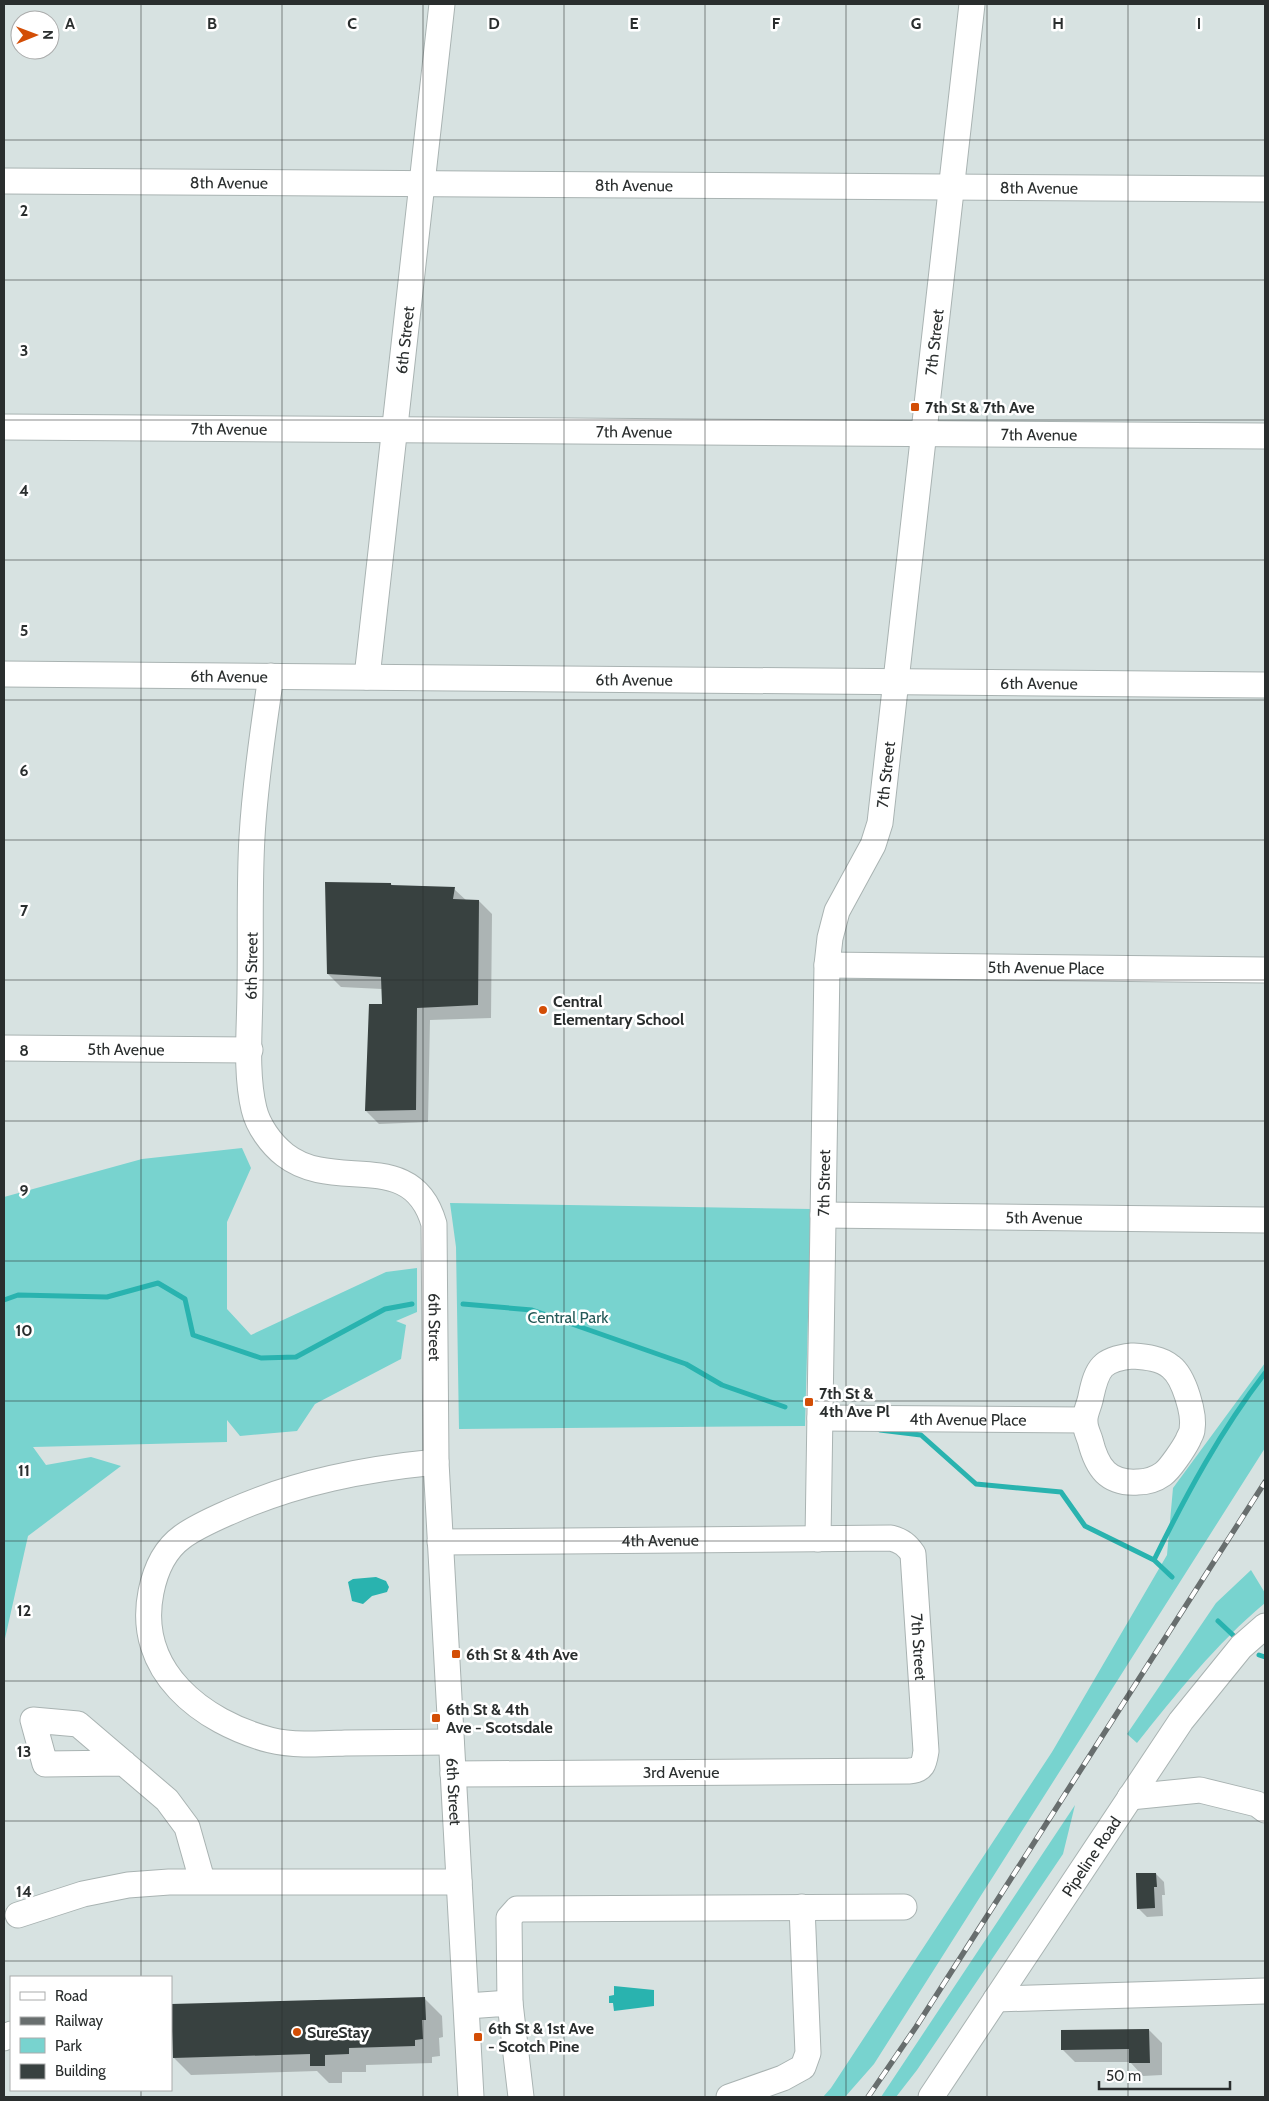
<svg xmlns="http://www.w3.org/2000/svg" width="1269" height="2101" font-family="Cabin,sans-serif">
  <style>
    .green { fill: #78d3cf }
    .water { fill: #29b3af }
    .shadow { fill: #0003 }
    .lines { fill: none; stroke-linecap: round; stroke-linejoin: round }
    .stream { stroke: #29b3af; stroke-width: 5 }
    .building { fill: #384140 }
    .minor-casing { stroke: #a9b3b2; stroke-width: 27 }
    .minor { stroke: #fff; stroke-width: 25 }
    .rail-casing { stroke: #686e6e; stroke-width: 5.5 }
    .rail { stroke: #fff; stroke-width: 4; stroke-dasharray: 11; stroke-linecap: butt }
    .grid { fill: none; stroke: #2a2e2e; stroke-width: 1; stroke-opacity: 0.55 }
    .poi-dot { fill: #d34e06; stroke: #fff; stroke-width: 2 }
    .labels { text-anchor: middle; stroke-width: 5; stroke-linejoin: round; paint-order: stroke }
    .street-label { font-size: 16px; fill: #2a2e2e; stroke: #fff }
    .poi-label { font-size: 16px; font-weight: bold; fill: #2a2e2e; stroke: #fff; text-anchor: start }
    .park-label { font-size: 16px; fill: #245957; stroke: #fff }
    .grid-label { font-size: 16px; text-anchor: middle; font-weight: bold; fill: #2a2e2e; stroke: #fff; stroke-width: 5; stroke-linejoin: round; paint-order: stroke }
  </style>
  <rect width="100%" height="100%" fill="#d7e2e1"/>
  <!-- green -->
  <path class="green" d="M 242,1148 L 251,1168 L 227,1222 L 227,1309 L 251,1335 L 386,1272 L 417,1268 L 417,1312 L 396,1321 L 406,1325 L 401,1359 L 315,1404 L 297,1431 L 240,1436 L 227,1420 L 227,1442 L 33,1447 L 46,1465 L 91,1457 L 121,1466 L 28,1536 L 4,1643 L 4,1197 L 142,1159 Z
    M 450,1203 L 811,1209 L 805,1426 L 459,1429 L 456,1247 Z
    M 1265,1363 L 1265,1448 L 874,2064 L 845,2097 L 823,2097 L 831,2088 L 1052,1752 L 1167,1555 L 1173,1488 Z
    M 1251,1570 L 1265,1593 L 1265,1603 C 1216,1644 1177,1693 1137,1743 L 1127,1734 L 1216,1603 Z
    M 1075,1805 L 1063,1854 L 917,2070 L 896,2097 L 881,2097 Z"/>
  <!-- water -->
  <path class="water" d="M 376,1577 L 386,1581 L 389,1587 L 387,1592 L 372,1596 L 363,1604 L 352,1601 L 348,1582 L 353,1579 Z
    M 614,1986 L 654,1990 L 654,2006 L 614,2011 L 613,2003 L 609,2003 L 609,1996 L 614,1995 Z"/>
  <!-- shadow -->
  <path class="shadow" d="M 391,884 L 393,886 L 454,889 L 467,901 L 479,901 L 492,914 L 491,1018 L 430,1020 L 428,1122 L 379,1124 L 366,1111 L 383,1005 L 382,989 L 341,987 L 328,974 Z
    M 1156,1874 L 1164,1882 L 1165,1895 L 1162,1895 L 1163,1916 L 1147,1917 L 1138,1908 Z
    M 424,1998 L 442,2016 L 443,2037 L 439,2038 L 440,2056 L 432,2057 L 432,2063 L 366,2065 L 366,2072 L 342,2072 L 342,2083 L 329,2083 L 317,2071 L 191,2075 L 174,2058 Z
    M 1149,2030 L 1162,2043 L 1162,2075 L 1143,2076 L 1130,2062 L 1075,2062 L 1062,2049 Z"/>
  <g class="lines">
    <!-- stream -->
    <path class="stream" d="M 4,1300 L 18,1295 L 107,1297 L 158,1283 L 185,1299 L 193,1335 L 261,1358 L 296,1357 L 385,1309 L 412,1304
      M 463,1304 L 532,1310 L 686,1364 L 722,1385 L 785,1407
      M 880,1430 L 921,1435 L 976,1484 L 1061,1492 L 1085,1526 L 1154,1560 L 1172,1577
      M 1154,1560 C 1186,1495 1221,1430 1265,1373
      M 1218,1621 L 1235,1637
      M 1259,1655 L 1265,1657"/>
  </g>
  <!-- building -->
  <path class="building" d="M 325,882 L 391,883 L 391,885 L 455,887 L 453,899 L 479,900 L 478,1005 L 417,1008 L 416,1110 L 365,1111 L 369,1004 L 382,1004 L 381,977 L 327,974 Z
    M 1136,1873 L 1156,1873 L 1157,1887 L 1154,1887 L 1155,1908 L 1137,1909 Z
    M 425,1997 L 426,2020 L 422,2020 L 423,2039 L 415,2040 L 415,2046 L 349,2048 L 349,2054 L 325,2055 L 325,2066 L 310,2066 L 310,2054 L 173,2058 L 171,2004 Z
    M 1149,2029 L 1150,2063 L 1129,2063 L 1129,2049 L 1061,2050 L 1061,2030 Z"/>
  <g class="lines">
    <!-- minor casing -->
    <g class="minor-casing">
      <g id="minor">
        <path id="s1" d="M 4,181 L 1265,189"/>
        <path id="s2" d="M 4,427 L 1265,436"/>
        <path id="s3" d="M 4,674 L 1265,685"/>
        <path id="s4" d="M 271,676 C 263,729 255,784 252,837 C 249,887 251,938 250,988 C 250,1026 245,1072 254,1109 C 258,1126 271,1144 285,1155 C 335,1194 412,1146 434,1224 L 436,1462 L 471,2097"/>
        <path id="s5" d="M 367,677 L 442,4"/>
        <path id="s6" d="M 827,965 L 1265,970"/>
        <path id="s7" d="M 4,1048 L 250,1050"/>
        <path id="s8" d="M 823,1215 L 1265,1220"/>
        <path d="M 1132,1356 C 1145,1357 1161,1358 1171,1367 C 1184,1377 1195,1414 1192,1430 C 1192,1433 1189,1437 1188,1440 C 1184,1448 1170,1469 1163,1474 C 1156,1479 1146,1482 1138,1482 C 1108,1484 1097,1468 1090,1440 C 1088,1434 1085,1428 1085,1422 C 1084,1414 1090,1404 1091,1396 C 1097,1368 1102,1359 1132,1356 Z"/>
        <path id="s9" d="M 820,1418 L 1084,1420"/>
        <path d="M 436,1462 C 365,1469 297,1482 232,1511 C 214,1519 197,1526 182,1537 C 164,1550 155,1572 151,1592 C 135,1671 202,1722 270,1740 C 294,1746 321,1744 345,1743 C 380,1743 416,1742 451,1742"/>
        <path id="s10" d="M 818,1539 L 827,965 L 830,938 L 837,911 L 873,845 L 880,823 L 972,4"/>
        <path id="s11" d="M 440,1542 L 891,1538 C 902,1541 907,1545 913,1554 L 926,1751 C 924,1764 923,1770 909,1771 L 453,1774"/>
        <path d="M 124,1763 L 45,1764 L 33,1720 L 78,1724 L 167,1800 L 187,1827 L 202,1880"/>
        <path d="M 1130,1797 L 1200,1790 L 1257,1804 L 1265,1810"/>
        <path d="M 18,1915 L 83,1894 L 128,1885 L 169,1882 L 459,1882"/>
        <path d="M 996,1999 L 1265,1991"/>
        <path d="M 510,2003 L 509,1918 L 517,1909 L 904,1907"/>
        <path d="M 467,2006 L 510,2003 L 521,2097"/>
        <path d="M 4,2038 L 11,2034"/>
        <path d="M 729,2097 L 783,2078 L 803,2067 L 808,2053 L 802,1907"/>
        <path id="s12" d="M 931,2097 L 1181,1721 L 1241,1647 L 1265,1626"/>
      </g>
    </g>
    <!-- minor -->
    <use href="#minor" class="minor"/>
    <!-- rail casing -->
    <g class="rail-casing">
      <path id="rail" d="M 868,2097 L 916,2027 L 1265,1482"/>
    </g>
    <!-- rail -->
    <use href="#rail" class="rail"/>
  </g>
  <!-- grid -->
  <path class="grid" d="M 141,4 L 141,1977M 282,4 L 282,2097M 423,4 L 423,2097M 564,4 L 564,2097M 705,4 L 705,2097M 846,4 L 846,2097M 987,4 L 987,2097M 1128,4 L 1128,2097M 4,140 L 1265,140M 4,280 L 1265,280M 4,420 L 1265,420M 4,560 L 1265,560M 4,700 L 1265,700M 4,840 L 1265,840M 4,980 L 1265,980M 4,1121 L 1265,1121M 4,1261 L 1265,1261M 4,1401 L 1265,1401M 4,1541 L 1265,1541M 4,1681 L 1265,1681M 4,1821 L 1265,1821M 4,1961 L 1265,1961M 141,2090 L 141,2097"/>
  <!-- markers -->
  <g class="poi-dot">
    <rect x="910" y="402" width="10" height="10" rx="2.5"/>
    <circle cx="543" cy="1010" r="5"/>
    <rect x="804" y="1397" width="10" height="10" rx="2.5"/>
    <rect x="451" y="1649" width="10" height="10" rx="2.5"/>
    <rect x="431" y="1713" width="10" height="10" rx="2.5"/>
    <circle cx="297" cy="2032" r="5"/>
    <rect x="473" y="2032" width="10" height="10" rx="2.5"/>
  </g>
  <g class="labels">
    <!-- street labels -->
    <g class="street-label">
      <text dy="6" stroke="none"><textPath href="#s1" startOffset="225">8th Avenue</textPath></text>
      <text dy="6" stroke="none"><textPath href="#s1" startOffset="630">8th Avenue</textPath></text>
      <text dy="6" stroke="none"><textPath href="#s1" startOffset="1035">8th Avenue</textPath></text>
      <text dy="6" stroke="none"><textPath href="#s5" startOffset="339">6th Street</textPath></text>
      <text dy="6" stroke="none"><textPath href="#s10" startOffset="1211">7th Street</textPath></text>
      <text dy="6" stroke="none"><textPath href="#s2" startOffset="225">7th Avenue</textPath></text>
      <text dy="6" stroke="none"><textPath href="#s2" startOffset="630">7th Avenue</textPath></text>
      <text dy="6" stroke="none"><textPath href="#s2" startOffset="1035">7th Avenue</textPath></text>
      <text dy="6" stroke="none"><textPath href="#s3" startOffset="225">6th Avenue</textPath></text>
      <text dy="6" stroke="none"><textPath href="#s3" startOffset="630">6th Avenue</textPath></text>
      <text dy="6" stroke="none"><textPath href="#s3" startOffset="1035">6th Avenue</textPath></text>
      <text dy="6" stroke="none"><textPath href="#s10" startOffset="776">7th Street</textPath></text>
      <text transform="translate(251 966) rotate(-89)" y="6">6th Street</text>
      <text dy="6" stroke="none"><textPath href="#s6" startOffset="219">5th Avenue Place</textPath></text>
      <text dy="6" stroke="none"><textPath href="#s7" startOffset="122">5th Avenue</textPath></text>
      <text dy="6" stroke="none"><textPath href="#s10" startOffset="356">7th Street</textPath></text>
      <text dy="6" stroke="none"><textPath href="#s8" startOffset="221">5th Avenue</textPath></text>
      <text dy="6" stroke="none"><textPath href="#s4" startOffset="770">6th Street</textPath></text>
      <text dy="6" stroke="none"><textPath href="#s9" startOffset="148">4th Avenue Place</textPath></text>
      <text dy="6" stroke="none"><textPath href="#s11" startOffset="220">4th Avenue</textPath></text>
      <text dy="6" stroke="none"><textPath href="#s11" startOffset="572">7th Street</textPath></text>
      <text x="681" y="1778">3rd Avenue</text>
      <text dy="6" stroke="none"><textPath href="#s4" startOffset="1235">6th Street</textPath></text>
      <text dy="6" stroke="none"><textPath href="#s12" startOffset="289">Pipeline Road</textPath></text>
    </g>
    <!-- poi labels -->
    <g class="poi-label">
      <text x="925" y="413">7th St &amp; 7th Ave</text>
      <text x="553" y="1007">Central<tspan x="553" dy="18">Elementary School</tspan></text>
      <text x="819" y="1399">7th St &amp;<tspan x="819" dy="18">4th Ave Pl</tspan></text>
      <text x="466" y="1660">6th St &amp; 4th Ave</text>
      <text x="446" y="1715">6th St &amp; 4th<tspan x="446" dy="18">Ave - Scotsdale</tspan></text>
      <text x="488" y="2034">6th St &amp; 1st Ave<tspan x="488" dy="18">- Scotch Pine</tspan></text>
      <text x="307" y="2038">SureStay</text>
    </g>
    <!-- park labels -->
    <g class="park-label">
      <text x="568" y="1323">Central Park</text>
    </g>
  </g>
  <g class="grid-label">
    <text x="70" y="29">A</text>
    <text x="212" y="29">B</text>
    <text x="352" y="29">C</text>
    <text x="494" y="29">D</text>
    <text x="634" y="29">E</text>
    <text x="776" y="29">F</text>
    <text x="916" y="29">G</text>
    <text x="1058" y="29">H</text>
    <text x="1199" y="29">I</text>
    <text x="24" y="216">2</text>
    <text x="24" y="356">3</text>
    <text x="24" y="496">4</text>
    <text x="24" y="636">5</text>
    <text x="24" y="776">6</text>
    <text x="24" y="916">7</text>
    <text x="24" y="1056">8</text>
    <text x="24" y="1196">9</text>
    <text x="24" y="1336">10</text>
    <text x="24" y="1476">11</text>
    <text x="24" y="1616">12</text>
    <text x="24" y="1757">13</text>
    <text x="24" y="1897">14</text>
  </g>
  <!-- border -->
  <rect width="1269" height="2101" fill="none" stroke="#2a2e2e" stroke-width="10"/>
  <!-- legend -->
  <rect x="10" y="1976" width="162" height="115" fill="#ffffff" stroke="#aaabab"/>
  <rect x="20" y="1992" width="25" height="8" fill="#ffffff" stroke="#aaabab"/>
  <text x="55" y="2001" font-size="15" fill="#2a2e2e">Road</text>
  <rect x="20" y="2017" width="25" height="8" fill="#686e6e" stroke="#aaabab"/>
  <text x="55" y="2026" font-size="15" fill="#2a2e2e">Railway</text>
  <rect x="20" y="2038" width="25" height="15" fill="#78d3cf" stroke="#aaabab"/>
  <text x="55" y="2051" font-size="15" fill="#2a2e2e">Park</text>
  <rect x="20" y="2064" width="25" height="15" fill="#384140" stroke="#aaabab"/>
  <text x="55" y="2076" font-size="15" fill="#2a2e2e">Building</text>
  <!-- north arrow -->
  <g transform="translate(35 35) rotate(89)"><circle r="24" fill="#ffffff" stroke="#aaabab"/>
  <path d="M0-4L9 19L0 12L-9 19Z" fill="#d34e06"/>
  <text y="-8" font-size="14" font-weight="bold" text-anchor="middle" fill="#2a2e2e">N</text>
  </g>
  <!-- scale -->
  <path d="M1099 2081v8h131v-8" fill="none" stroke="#2a2e2e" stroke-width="2.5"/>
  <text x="1106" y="2081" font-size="15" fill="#2a2e2e" stroke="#ffffff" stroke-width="4" paint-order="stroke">50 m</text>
</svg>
